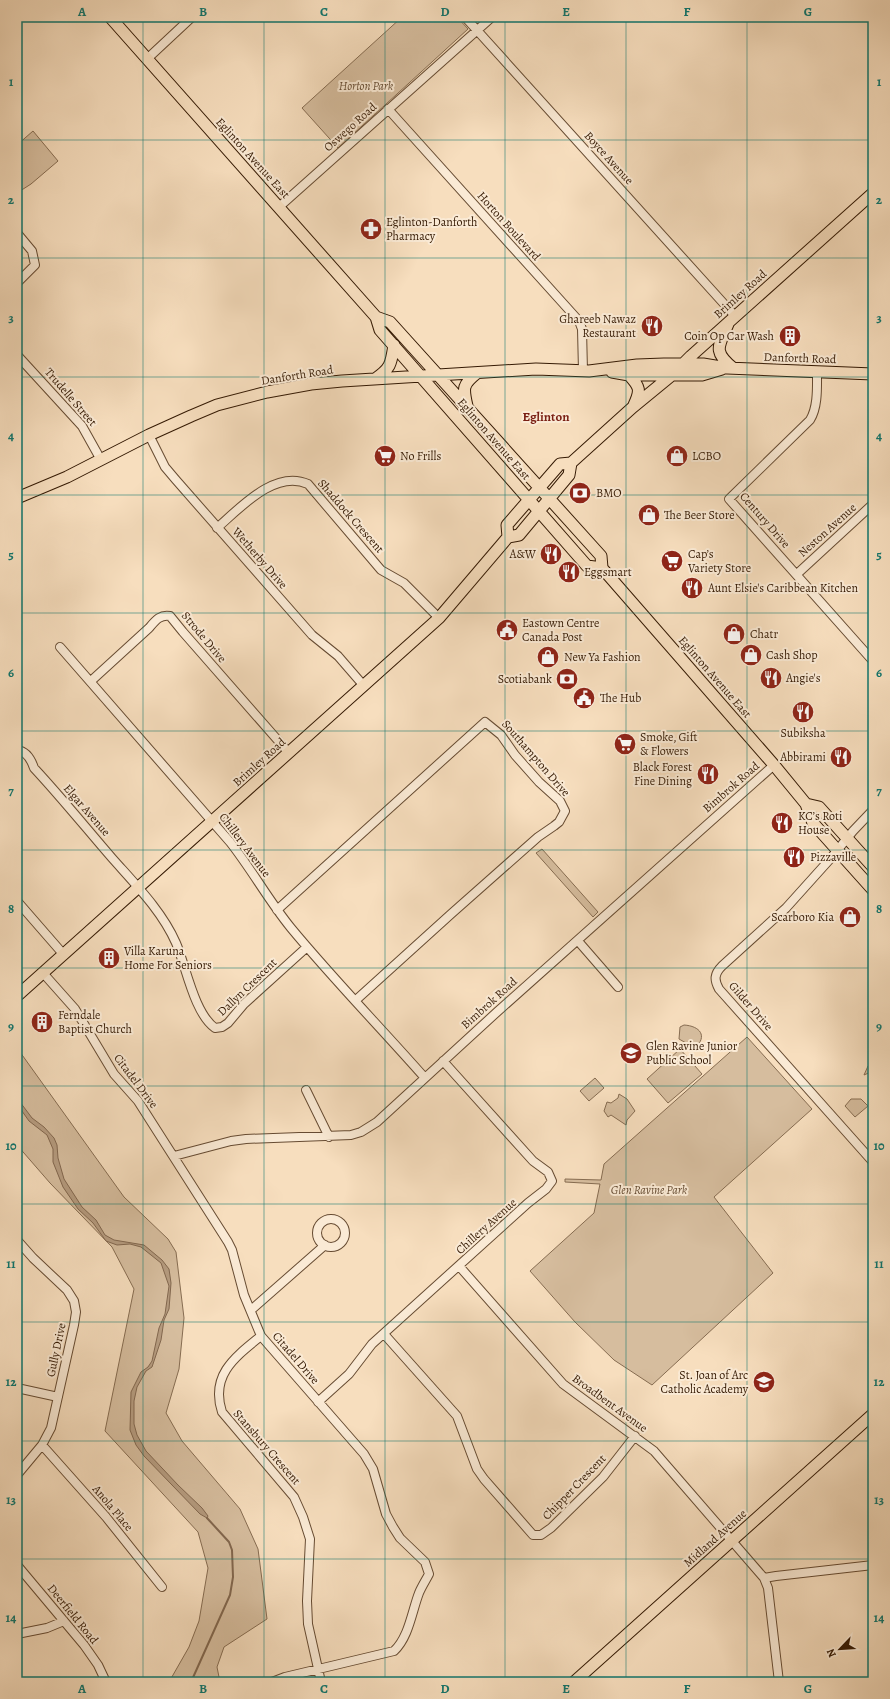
<svg xmlns="http://www.w3.org/2000/svg" width="890" height="1699" font-family="Alegreya,serif">
  <style>
    .green { fill: #d6bd9e; stroke: #866c51 }
    .water { fill: #b59b7f; stroke: #82674e }
    .lines { fill: none; stroke-linecap: round; stroke-linejoin: round }
    .stream { stroke: #82674e; stroke-width: 2 }
    .minor-casing { stroke: #664b32; stroke-width: 10 }
    .major-casing { stroke: #351a04; stroke-width: 13 }
    .minor { stroke: #faead5; stroke-width: 8 }
    .major { stroke: #f7debe; stroke-width: 11 }
    .grid { fill: none; stroke: #0f766e; stroke-width: 1; stroke-opacity: 0.55 }
    .labels { text-anchor: middle; stroke-width: 4; stroke-linejoin: round; paint-order: stroke }
    .park-label { font-size: 12px; font-style: italic; fill: #654b32; stroke: #faead5 }
    .street-label { font-size: 12px; fill: #351a04; stroke: #faead5 }
    .poi-label { font-size: 12px; fill: #351a04; stroke: #faead5; text-anchor: start }
    .neighbourhood-label { font-size: 13px; font-weight: bold; fill: #7a1f14; stroke: #faead5 }
    .neatline { fill: none; stroke: #0f766e; stroke-width: 1.5 }
    .grid-label { font-size: 13px; text-anchor: middle; font-weight: bold; fill: #0f766e }
  </style>
  <rect width="100%" height="100%" fill="#f7debe"/>
  <filter id="stains"><feTurbulence type="fractalNoise" baseFrequency=".005" numOctaves="4"/><feColorMatrix values="0 0 0 0 .2 0 0 0 0 .09 0 0 0 0 .02 0 0 0 .5 -.17"/></filter>
  <radialGradient id="worn" r=".72"><stop offset=".6" stop-color="#630" stop-opacity="0"/><stop offset="1" stop-color="#630" stop-opacity=".3"/></radialGradient>
  <!-- green -->
  <path class="green" d="M 402,17 L 457,17 L 468,29 L 338,148 L 302,108 Z
    M 33,131 L 58,161 L 31,184 L 17,193 L 17,145 Z
    M 542,849 L 598,912 L 593,917 L 536,853 Z
    M 684,1025 C 700,1026 708,1036 695,1048 L 679,1039 L 680,1027 Z
    M 747,1037 L 812,1109 L 714,1197 L 773,1273 L 652,1385 L 614,1360 L 575,1322 L 530,1271 L 594,1213 L 600,1184 L 565,1182 L 565,1179 L 601,1180 L 604,1164 Z
    M 680,1049 L 702,1074 L 668,1103 L 647,1079 Z
    M 20,1052 L 124,1197 L 168,1239 L 176,1252 L 184,1318 L 179,1369 L 166,1413 L 182,1441 L 240,1509 L 258,1549 L 267,1619 L 224,1647 L 217,1667 L 220,1682 L 169,1682 L 189,1647 L 199,1621 L 208,1568 L 198,1532 L 105,1431 L 134,1289 L 112,1247 L 50,1183 L 17,1145 L 17,1054 Z
    M 873,1063 L 873,1071 L 864,1075 L 868,1066 Z
    M 595,1078 L 604,1088 L 589,1101 L 580,1091 Z
    M 619,1094 L 627,1099 L 635,1111 L 627,1120 L 626,1125 L 611,1115 L 608,1117 L 604,1111 L 607,1102 L 611,1103 L 618,1098 Z
    M 851,1099 L 861,1099 L 868,1106 L 855,1117 L 845,1106 Z"/>
  <!-- water -->
  <path class="water" d="M 17,1098 L 32,1118 L 44,1127 L 54,1138 L 57,1145 L 58,1158 L 64,1179 L 82,1207 L 96,1220 L 105,1235 L 114,1240 L 144,1245 L 162,1260 L 169,1269 L 171,1283 L 169,1309 L 164,1320 L 161,1340 L 152,1367 L 146,1371 L 137,1387 L 134,1401 L 134,1424 L 137,1435 L 146,1451 L 178,1485 L 202,1508 L 208,1516 L 207,1518 L 200,1514 L 144,1456 L 136,1445 L 130,1430 L 131,1392 L 141,1372 L 148,1367 L 152,1361 L 159,1328 L 165,1314 L 169,1286 L 161,1263 L 141,1247 L 130,1244 L 117,1245 L 106,1241 L 93,1223 L 78,1209 L 63,1187 L 53,1162 L 53,1149 L 47,1135 L 29,1121 L 17,1104 Z"/>
  <g class="lines">
    <!-- stream -->
    <path class="stream" d="M 191,1682 L 230,1595 L 233,1577 L 232,1550 L 229,1542 L 207,1518"/>
    <!-- minor casing -->
    <g class="minor-casing">
      <path id="minor" d="M 465,17 L 735,316
        M 147,59 L 192,17
        M 388,109 L 579,321 L 582,329 L 583,371
        M 279,207 L 492,17
        M 17,233 L 32,251 L 35,265 L 17,283
        M 17,355 L 82,426 L 101,460
        M 817,372 C 817,388 818,407 810,420 L 729,499 L 873,661
        M 149,435 L 165,467 L 176,480 L 312,635 L 338,656 L 364,686
        M 217,528 C 240,508 275,469 308,484 L 381,570 L 404,583 L 439,618
        M 797,574 L 873,504
        M 60,647 L 230,842 C 252,870 269,901 291,928 C 334,980 381,1028 425,1078
        M 91,681 L 149,628 C 155,621 160,614 170,616 L 183,632 L 289,753
        M 17,750 C 26,751 31,759 34,768 C 61,797 86,828 112,858 C 135,884 162,911 176,943 C 186,966 194,1013 215,1028 L 222,1027 L 228,1023 L 244,1004 L 307,947
        M 873,810 L 853,831 L 831,858 L 786,908 L 722,966 C 714,974 714,980 719,989 L 873,1162
        M 17,901 L 64,955
        M 277,910 L 485,722 L 501,735 L 515,755 L 539,782 L 560,801 L 565,811 L 559,822 L 554,826 L 538,837 L 451,914 L 356,1000
        M 578,941 L 618,987
        M 43,973 L 75,1009 L 114,1074 L 138,1101 L 228,1242 L 232,1250 L 244,1295 L 261,1336 L 364,1454 L 373,1469 L 386,1514 L 393,1527 L 400,1538 L 425,1562 L 429,1574 C 426,1580 422,1586 419,1593 C 412,1611 409,1637 394,1651 L 285,1677 L 272,1682
        M 306,1090 L 329,1137
        M 174,1156 L 231,1141 L 246,1139 L 351,1135 L 361,1132 L 377,1122 L 497,1012 L 774,765
        M317 1233a14 14 0 1 1 28 0a14 14 0 1 1-28 0Z
        M 17,1240 L 33,1258 L 67,1290 L 74,1301 L 76,1312 L 74,1325 L 51,1428 L 42,1445 L 17,1475
        M 459,1266 L 563,1384 L 654,1451 L 764,1578 L 768,1588 L 779,1682
        M 251,1310 L 325,1245
        M 384,1334 L 457,1416 L 477,1469 L 484,1479 L 533,1535 L 541,1535 L 551,1528 L 603,1477 L 635,1436
        M 261,1336 C 235,1357 210,1375 222,1412 L 294,1497 L 303,1517 L 310,1539 L 307,1601 L 308,1624 L 321,1682
        M 17,1388 L 58,1397
        M 318,1402 L 349,1374 L 372,1344 L 528,1203 L 546,1189 L 552,1181 L 548,1172 L 533,1161 L 443,1061
        M 42,1445 L 106,1517 L 162,1587
        M 17,1565 L 84,1645 L 98,1665 L 106,1682
        M 764,1578 L 776,1576 L 873,1565
        M 17,1634 L 47,1628 L 64,1621"/>
    </g>
    <!-- major casing -->
    <g class="major-casing">
      <path id="major" d="M 110,17 L 376,317 L 380,330 L 587,566 L 602,568
        M 376,317 L 390,322 L 601,556 L 602,568 L 774,765 L 806,804 L 813,823 L 873,890
        M 728,324 C 719,346 712,351 733,368
        M 612,372 L 629,375 L 702,375 L 722,369
        M 629,375 C 640,387 641,390 634,405
        M 375,379 C 391,368 391,364 394,345
        M 467,406 C 463,388 462,385 477,373
        M 17,498 L 67,477 L 149,435 L 191,416 L 217,405 L 267,392 L 311,384 L 342,381 L 536,369 L 589,371 L 637,365 L 664,364 L 703,364 L 727,368 L 873,374
        M 508,537 L 507,525 L 560,464 L 571,463
        M 806,804 L 819,807 L 873,867
        M 17,996 L 439,618 L 508,537 L 519,535 L 569,475 L 571,463 L 633,407 L 672,375 L 691,356 L 873,193
        M 574,1682 L 873,1414"/>
    </g>
    <!-- minor -->
    <use href="#minor" class="minor"/>
    <!-- major -->
    <use href="#major" class="major"/>
  </g>
  <!-- grid -->
  <path class="grid" d="M 143,17 L 143,1682M 264,17 L 264,1682M 385,17 L 385,1682M 505,17 L 505,1682M 626,17 L 626,1682M 747,17 L 747,1682M 17,140 L 873,140M 17,258 L 873,258M 17,377 L 873,377M 17,495 L 873,495M 17,613 L 873,613M 17,731 L 873,731M 17,850 L 873,850M 17,968 L 873,968M 17,1086 L 873,1086M 17,1204 L 873,1204M 17,1322 L 873,1322M 17,1441 L 873,1441M 17,1559 L 873,1559"/>
  <!-- icons -->
  <defs>
    <g id="pharmacy-disc" transform="scale(1.15)"><circle r="9.5" fill="#8f2418" stroke="#faead5"/><path d="M-2-6h4v4h4v4h-4v4h-4v-4h-4v-4h4Z" fill="#fff"/></g>
    <g id="restaurant-disc" transform="scale(1.15)"><circle r="9.5" fill="#8f2418" stroke="#faead5"/><path d="M-5-6h1v4h1v-4h1v4h1v-4h1v5L-1.5 .5V6h-2V.5L-5-1ZM5-6V6H3V1.5H1.5Q1.5-4 5-6Z" fill="#fff"/></g>
    <g id="building-disc" transform="scale(1.15)"><circle r="9.5" fill="#8f2418" stroke="#faead5"/><path d="M-4-6H4V6H1V3H-1V6H-4ZM-2.5-4.3h1.7v1.8h-1.7ZM.8-4.3h1.7v1.8H.8ZM-2.5-1h1.7V.8h-1.7ZM.8-1h1.7V.8H.8Z" fill="#fff"/></g>
    <g id="supermarket-disc" transform="scale(1.15)"><circle r="9.5" fill="#8f2418" stroke="#faead5"/><path d="M-6-5.5h2.5l.6 2H6L4.5 2H-2.5L-4.4-4H-6ZM-1.5 3.2a1.3 1.3 0 1 0 .1 0ZM3 3.2a1.3 1.3 0 1 0 .1 0Z" fill="#fff"/></g>
    <g id="shop-disc" transform="scale(1.15)"><circle r="9.5" fill="#8f2418" stroke="#faead5"/><path d="M-5-2.5h2.3a2.7 3.5 0 0 1 5.4 0H5L5.5 6h-11ZM-1.5-2.5h3a1.5 2.3 0 0 0-3 0Z" fill="#fff"/></g>
    <g id="bank-disc" transform="scale(1.15)"><circle r="9.5" fill="#8f2418" stroke="#faead5"/><path d="M-6-4H6V4H-6ZM0-2.3a2.3 2.3 0 1 0 0 4.6a2.3 2.3 0 1 0 0-4.6Z" fill="#fff"/></g>
    <g id="civic-disc" transform="scale(1.15)"><circle r="9.5" fill="#8f2418" stroke="#faead5"/><path d="M-.6-6.5H3V-4.5H.6V-3L4-1V1h2V6H-6V1h2V-1L-.6-3ZM-1.2 2.5V6h2.4V2.5Z" fill="#fff"/></g>
    <g id="school-disc" transform="scale(1.15)"><circle r="9.5" fill="#8f2418" stroke="#faead5"/><path d="M0-5L7-2L0 1L-7-2ZM-4 1L0 2.5L4 1V4Q0 6-4 4Z" fill="#fff"/></g>
  </defs>
  <g fill-rule="evenodd">
    <use href="#pharmacy-disc" x="371" y="229"/>
    <use href="#restaurant-disc" x="652" y="326"/>
    <use href="#building-disc" x="790" y="336"/>
    <use href="#supermarket-disc" x="385" y="456"/>
    <use href="#shop-disc" x="677" y="456"/>
    <use href="#bank-disc" x="580" y="493"/>
    <use href="#shop-disc" x="649" y="515"/>
    <use href="#restaurant-disc" x="551" y="554"/>
    <use href="#supermarket-disc" x="672" y="561"/>
    <use href="#restaurant-disc" x="569" y="572"/>
    <use href="#restaurant-disc" x="692" y="588"/>
    <use href="#civic-disc" x="507" y="630"/>
    <use href="#shop-disc" x="734" y="634"/>
    <use href="#shop-disc" x="751" y="655"/>
    <use href="#shop-disc" x="548" y="657"/>
    <use href="#restaurant-disc" x="771" y="678"/>
    <use href="#bank-disc" x="567" y="679"/>
    <use href="#civic-disc" x="584" y="698"/>
    <use href="#restaurant-disc" x="803" y="712"/>
    <use href="#supermarket-disc" x="625" y="744"/>
    <use href="#restaurant-disc" x="841" y="757"/>
    <use href="#restaurant-disc" x="708" y="774"/>
    <use href="#restaurant-disc" x="782" y="823"/>
    <use href="#restaurant-disc" x="794" y="857"/>
    <use href="#shop-disc" x="850" y="917"/>
    <use href="#building-disc" x="109" y="958"/>
    <use href="#building-disc" x="42" y="1022"/>
    <use href="#school-disc" x="631" y="1053"/>
    <use href="#school-disc" x="764" y="1382"/>
  </g>
  <g class="labels">
    <!-- park labels -->
    <g class="park-label">
      <text x="366" y="90">Horton Park</text>
      <text x="649" y="1194">Glen Ravine Park</text>
    </g>
    <!-- street labels -->
    <g class="street-label">
      <text transform="translate(350 127) rotate(-42)" y="4">Oswego Road</text>
      <text transform="translate(253 158) rotate(48)" y="4">Eglinton Avenue East</text>
      <text transform="translate(609 158) rotate(48)" y="4">Boyce Avenue</text>
      <text transform="translate(509 226) rotate(48)" y="4">Horton Boulevard</text>
      <text transform="translate(740 294) rotate(-42)" y="4">Brimley Road</text>
      <text transform="translate(800 358) rotate(2)" y="4">Danforth Road</text>
      <text transform="translate(297 375) rotate(-9)" y="4">Danforth Road</text>
      <text transform="translate(71 397) rotate(49)" y="4">Trudelle Street</text>
      <text transform="translate(494 439) rotate(49)" y="4">Eglinton Avenue East</text>
      <text transform="translate(351 516) rotate(49)" y="4">Shaddock Crescent</text>
      <text transform="translate(765 520) rotate(49)" y="4">Century Drive</text>
      <text transform="translate(827 530) rotate(-42)" y="4">Neston Avenue</text>
      <text transform="translate(260 558) rotate(49)" y="4">Wetherby Drive</text>
      <text transform="translate(204 637) rotate(50)" y="4">Strode Drive</text>
      <text transform="translate(715 677) rotate(49)" y="4">Eglinton Avenue East</text>
      <text transform="translate(536 758) rotate(49)" y="4">Southampton Drive</text>
      <text transform="translate(259 762) rotate(-42)" y="4">Brimley Road</text>
      <text transform="translate(731 787) rotate(-41)" y="4">Bimbrok Road</text>
      <text transform="translate(87 810) rotate(49)" y="4">Elgar Avenue</text>
      <text transform="translate(245 845) rotate(53)" y="4">Chillery Avenue</text>
      <text transform="translate(247 987) rotate(-44)" y="4">Dallyn Crescent</text>
      <text transform="translate(489 1003) rotate(-42)" y="4">Bimbrok Road</text>
      <text transform="translate(751 1006) rotate(49)" y="4">Gilder Drive</text>
      <text transform="translate(136 1081) rotate(53)" y="4">Citadel Drive</text>
      <text transform="translate(486 1226) rotate(-42)" y="4">Chillery Avenue</text>
      <text transform="translate(56 1350) rotate(-78)" y="4">Gully Drive</text>
      <text transform="translate(296 1358) rotate(49)" y="4">Citadel Drive</text>
      <text transform="translate(610 1403) rotate(36)" y="4">Broadbent Avenue</text>
      <text transform="translate(267 1447) rotate(49)" y="4">Stansbury Crescent</text>
      <text transform="translate(574 1487) rotate(-46)" y="4">Chipper Crescent</text>
      <text transform="translate(113 1508) rotate(50)" y="4">Anola Place</text>
      <text transform="translate(715 1538) rotate(-42)" y="4">Midland Avenue</text>
      <text transform="translate(73 1614) rotate(51)" y="4">Deerfield Road</text>
    </g>
    <!-- poi labels -->
    <g class="poi-label">
      <text x="386" y="226">Eglinton-Danforth<tspan x="386" dy="14">Pharmacy</tspan></text>
      <text x="636" y="323" text-anchor="end">Ghareeb Nawaz<tspan x="636" dy="14">Restaurant</tspan></text>
      <text x="774" y="340" text-anchor="end">Coin Op Car Wash</text>
      <text x="400" y="460">No Frills</text>
      <text x="692" y="460">LCBO</text>
      <text x="596" y="497">BMO</text>
      <text x="664" y="519">The Beer Store</text>
      <text x="536" y="558" text-anchor="end">A&amp;W</text>
      <text x="688" y="558">Cap’s<tspan x="688" dy="14">Variety Store</tspan></text>
      <text x="584" y="576">Eggsmart</text>
      <text x="708" y="592">Aunt Elsie's Caribbean Kitchen</text>
      <text x="522" y="627">Eastown Centre<tspan x="522" dy="14">Canada Post</tspan></text>
      <text x="750" y="638">Chatr</text>
      <text x="766" y="659">Cash Shop</text>
      <text x="564" y="661">New Ya Fashion</text>
      <text x="786" y="682">Angie's</text>
      <text x="552" y="683" text-anchor="end">Scotiabank</text>
      <text x="600" y="702">The Hub</text>
      <text x="803" y="737" text-anchor="middle">Subiksha</text>
      <text x="640" y="741">Smoke, Gift<tspan x="640" dy="14">&amp; Flowers</tspan></text>
      <text x="826" y="761" text-anchor="end">Abbirami</text>
      <text x="692" y="771" text-anchor="end">Black Forest<tspan x="692" dy="14">Fine Dining</tspan></text>
      <text x="798" y="820">KC’s Roti<tspan x="798" dy="14">House</tspan></text>
      <text x="810" y="861">Pizzaville</text>
      <text x="834" y="921" text-anchor="end">Scarboro Kia</text>
      <text x="124" y="955">Villa Karuna<tspan x="124" dy="14">Home For Seniors</tspan></text>
      <text x="58" y="1019">Ferndale<tspan x="58" dy="14">Baptist Church</tspan></text>
      <text x="646" y="1050">Glen Ravine Junior<tspan x="646" dy="14">Public School</tspan></text>
      <text x="748" y="1379" text-anchor="end">St. Joan of Arc<tspan x="748" dy="14">Catholic Academy</tspan></text>
    </g>
    <!-- neighbourhood labels -->
    <g class="neighbourhood-label">
      <text x="546" y="421">Eglinton</text>
    </g>
  </g>
  <!-- margin -->
  <rect width="890" height="1699" fill="none" stroke="#f7debe" stroke-width="44"/>
  <!-- north arrow -->
  <g transform="translate(840 1649) rotate(245)" stroke="#faead5" stroke-width="3" paint-order="stroke">
  <path d="M0-3L7 15L0 10L-7 15Z" fill="#351a04"/>
  <text y="-6" font-size="11" font-weight="bold" text-anchor="middle" fill="#351a04">N</text>
  </g>
  <rect x="22" y="22" width="846" height="1655" class="neatline"/>
  <g class="grid-label">
    <text x="82" y="16">A</text>
    <text x="203" y="16">B</text>
    <text x="324" y="16">C</text>
    <text x="445" y="16">D</text>
    <text x="566" y="16">E</text>
    <text x="687" y="16">F</text>
    <text x="808" y="16">G</text>
    <text x="11" y="86">1</text>
    <text x="879" y="86">1</text>
    <text x="11" y="204">2</text>
    <text x="879" y="204">2</text>
    <text x="11" y="322">3</text>
    <text x="879" y="322">3</text>
    <text x="11" y="440">4</text>
    <text x="879" y="440">4</text>
    <text x="11" y="559">5</text>
    <text x="879" y="559">5</text>
    <text x="11" y="677">6</text>
    <text x="879" y="677">6</text>
    <text x="11" y="795">7</text>
    <text x="879" y="795">7</text>
    <text x="11" y="913">8</text>
    <text x="879" y="913">8</text>
    <text x="11" y="1031">9</text>
    <text x="879" y="1031">9</text>
    <text x="11" y="1150">10</text>
    <text x="879" y="1150">10</text>
    <text x="11" y="1268">11</text>
    <text x="879" y="1268">11</text>
    <text x="11" y="1386">12</text>
    <text x="879" y="1386">12</text>
    <text x="11" y="1504">13</text>
    <text x="879" y="1504">13</text>
    <text x="11" y="1622">14</text>
    <text x="879" y="1622">14</text>
    <text x="82" y="1693">A</text>
    <text x="203" y="1693">B</text>
    <text x="324" y="1693">C</text>
    <text x="445" y="1693">D</text>
    <text x="566" y="1693">E</text>
    <text x="687" y="1693">F</text>
    <text x="808" y="1693">G</text>
  </g>
  <rect width="100%" height="100%" filter="url(#stains)"/>
  <rect width="100%" height="100%" fill="url(#worn)"/>
</svg>
